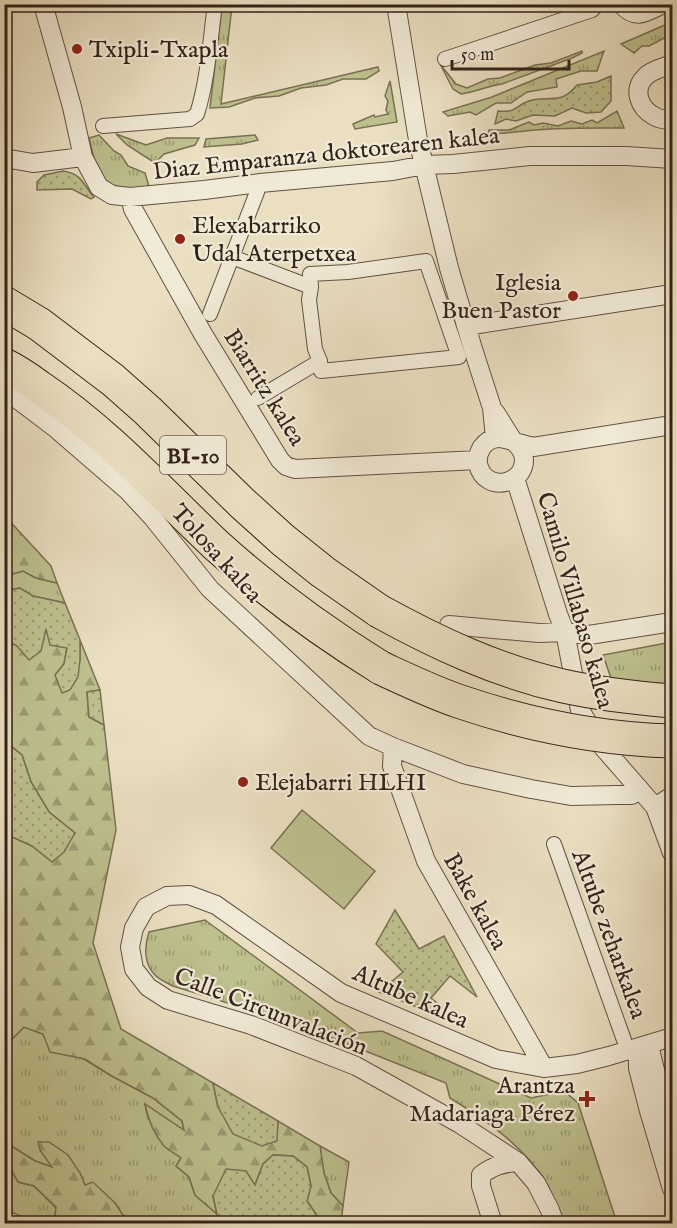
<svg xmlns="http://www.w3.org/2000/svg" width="677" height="1228" font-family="'IM FELL English',serif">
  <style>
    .grass { fill: url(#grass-tufts); stroke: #797154; stroke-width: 1.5 }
    .forest { fill: url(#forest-firs); stroke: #797154; stroke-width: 1.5 }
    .park { fill: url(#park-dots); stroke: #797154; stroke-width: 1.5 }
    .pitch { fill: #bec08e; stroke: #797154; stroke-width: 1.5 }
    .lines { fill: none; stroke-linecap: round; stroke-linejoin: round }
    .pedestrian-casing { stroke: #625144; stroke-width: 16 }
    .minor-casing { stroke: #625144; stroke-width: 20 }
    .motorway-casing { stroke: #34221a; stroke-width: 35 }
    .pedestrian { stroke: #f1ead7; stroke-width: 14 }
    .minor { stroke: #f1ead7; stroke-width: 18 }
    .motorway { stroke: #eadfc1; stroke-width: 33 }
    .motorway-bridge-casing { stroke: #34221a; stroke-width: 35; stroke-linecap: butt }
    .motorway-bridge { stroke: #eadfc1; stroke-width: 33 }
    .poi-dot { fill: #8f2418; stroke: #f1ead7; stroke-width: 2 }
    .labels { text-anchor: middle; stroke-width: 4.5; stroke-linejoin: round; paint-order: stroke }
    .shield { fill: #f1ead7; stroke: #6d5e53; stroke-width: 1.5 }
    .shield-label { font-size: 22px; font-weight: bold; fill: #34221a }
    .poi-label { font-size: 24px; fill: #34221a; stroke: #f1ead7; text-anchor: start }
    .street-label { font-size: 24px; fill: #34221a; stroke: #f1ead7 }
  </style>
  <defs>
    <pattern id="grass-tufts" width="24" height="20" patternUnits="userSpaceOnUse" patternTransform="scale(1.5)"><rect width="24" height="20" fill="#bec08e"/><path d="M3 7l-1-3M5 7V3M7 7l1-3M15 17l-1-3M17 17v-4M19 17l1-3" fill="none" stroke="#9b9c73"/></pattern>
    <pattern id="forest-firs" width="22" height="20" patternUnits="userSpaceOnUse" patternTransform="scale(1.5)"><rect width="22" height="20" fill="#bec08e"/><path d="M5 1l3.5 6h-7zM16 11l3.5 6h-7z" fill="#9b9c73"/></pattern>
    <pattern id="park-dots" width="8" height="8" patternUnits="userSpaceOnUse" patternTransform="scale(1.5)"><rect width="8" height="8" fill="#bec08e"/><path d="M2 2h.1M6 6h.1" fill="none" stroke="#9b9c73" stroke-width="1.8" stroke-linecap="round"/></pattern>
  </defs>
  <rect width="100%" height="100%" fill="#eadfc1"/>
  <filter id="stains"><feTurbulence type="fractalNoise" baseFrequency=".00333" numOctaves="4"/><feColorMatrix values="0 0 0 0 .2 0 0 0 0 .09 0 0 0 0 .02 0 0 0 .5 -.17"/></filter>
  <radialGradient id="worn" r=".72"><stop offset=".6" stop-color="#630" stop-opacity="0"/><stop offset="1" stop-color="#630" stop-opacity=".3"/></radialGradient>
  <!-- grass -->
  <path class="grass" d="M 222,5 L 232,5 L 221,104 L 378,67 L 379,71 L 366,79 L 343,79 L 326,85 L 301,88 L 279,96 L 255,98 L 229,107 L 210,108 Z
    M 672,22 L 672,37 L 670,35 L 649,46 L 642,46 L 634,53 L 621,44 Z
    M 582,51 L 582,53 L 572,58 L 502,84 C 487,86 476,92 461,94 L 453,89 L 440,64 L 456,84 L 467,88 L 488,79 L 500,78 L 535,65 L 551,63 Z
    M 604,51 L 597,71 L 581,71 L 556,79 L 557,87 L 527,92 L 511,103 L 496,103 L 476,115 L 470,112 L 448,116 L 443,112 L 492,97 Z
    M 390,81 L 397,122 L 355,129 L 353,124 L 374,115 L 375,117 L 388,114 L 386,110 L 388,101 L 385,96 Z
    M 617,111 L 624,128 C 591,128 558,127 525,131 C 513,132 501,134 488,134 L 489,130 L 509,130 L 529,122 L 534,125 L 543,123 L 558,126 L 571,121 L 582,124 L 592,120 L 597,123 Z
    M 116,134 L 146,145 L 167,138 L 199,138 L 195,145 L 164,154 L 155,163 L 127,145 Z
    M 99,135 L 114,151 L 121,155 L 128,166 L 145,173 L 150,190 L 108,186 L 95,162 L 89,138 Z
    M 255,135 L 258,140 L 242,144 L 204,147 L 206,139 Z
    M 23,571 L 36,578 L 57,583 L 65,603 L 33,596 L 19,588 L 6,591 L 5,593 L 5,579 L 12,574 Z
    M 672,642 L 672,684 L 612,681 L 603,655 Z
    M 205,920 L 358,1033 L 382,1031 L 531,1098 L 564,1091 L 578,1103 L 617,1223 L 562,1223 C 558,1211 554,1196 547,1184 C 525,1147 486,1120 450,1098 L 446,1083 L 305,1027 L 173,986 C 167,983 160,980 155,975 C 144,964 144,947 149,932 Z
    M 24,1027 L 43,1034 L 110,1075 L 153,1098 L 182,1121 L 184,1131 L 145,1105 C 149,1130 164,1140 181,1158 L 176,1166 L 189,1177 L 195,1195 L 217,1214 L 215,1223 L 128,1223 L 115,1203 L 85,1185 L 80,1173 L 40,1150 L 53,1167 L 35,1161 L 13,1147 L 5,1156 L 5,1046 Z
    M 320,1146 L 349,1162 L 343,1206 L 331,1193 L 324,1173 Z
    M 4,1157 L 18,1182 L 34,1186 L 56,1208 L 54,1223 L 31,1221 L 5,1209 Z"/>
  <!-- forest -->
  <path class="forest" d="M 4,515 L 51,566 L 57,583 L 36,578 L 23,571 L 12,574 L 5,579 Z
    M 45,627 L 67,647 L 64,664 L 55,675 L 80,660 L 80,640 L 100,690 L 87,692 L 89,717 L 104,725 L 116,830 L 93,943 L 121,1029 L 213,1083 L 218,1107 L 276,1141 L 278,1121 L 320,1146 L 324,1173 L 331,1193 L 343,1206 L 341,1223 L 322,1223 L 307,1201 L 311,1186 L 307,1167 L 293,1156 L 273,1155 L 263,1164 L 255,1185 L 213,1196 L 217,1214 L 195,1195 L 189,1177 L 176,1166 L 181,1158 C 176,1154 169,1151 164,1146 C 154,1134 148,1119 145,1104 L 184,1130 L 182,1121 L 153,1098 L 110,1075 L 85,1059 L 50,1052 L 43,1034 L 24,1027 L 5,1046 L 5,835 L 8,835 L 32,846 L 52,861 L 75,833 L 49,812 L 31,782 L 22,755 L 5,741 L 5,639 L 17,646 Z
    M 38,1142 L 49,1142 L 68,1155 L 80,1173 L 85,1185 L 93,1182 L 115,1203 L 128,1223 L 54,1223 L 56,1207 L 34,1186 L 18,1182 L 5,1157 L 13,1147 L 35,1161 L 52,1167 L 40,1150 Z"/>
  <!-- park -->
  <path class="park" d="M 611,76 L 611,101 L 601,112 L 586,113 L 572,108 L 555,116 L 533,115 L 516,121 L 506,119 L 495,124 L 498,111 C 518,113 514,106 529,101 C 549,95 560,106 577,85 L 597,82 Z
    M 63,171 C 83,174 82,184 94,197 L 91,199 L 72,189 L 37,190 L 37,182 L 44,175 Z
    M 20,588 L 33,596 L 65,603 L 80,640 L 80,660 L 78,677 L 70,690 L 62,693 L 55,675 L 64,664 L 67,648 L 50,645 L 46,629 L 41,651 L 29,660 L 17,646 L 5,639 L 5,591 Z
    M 100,690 L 104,725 L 89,717 L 87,692 Z
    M 4,741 L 22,755 L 31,782 L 49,812 L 75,833 L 64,852 L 52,862 L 32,846 L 8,835 L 5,835 Z
    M 395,910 L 419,949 L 444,936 L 477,997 L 450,976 L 431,998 L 467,1027 L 379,992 L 403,972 L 376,944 Z
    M 213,1083 L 278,1121 L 277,1141 L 262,1146 L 233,1134 L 218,1107 Z
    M 273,1155 L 293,1156 L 307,1167 L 311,1186 L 307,1201 L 322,1223 L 215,1223 L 217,1214 L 213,1196 L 226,1169 L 246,1171 L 255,1185 L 263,1164 Z"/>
  <!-- pitch -->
  <path class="pitch" d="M 302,810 L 375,871 L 344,909 L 271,848 Z"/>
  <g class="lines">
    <!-- pedestrian casing -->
    <g class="pedestrian-casing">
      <path id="pedestrian" d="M 445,59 L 592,10 L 598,4
        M 103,126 L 190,119 L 197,114 C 208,79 210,41 215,4
        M 232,257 L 311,287
        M 426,261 L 459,357 L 321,371 L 320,361 L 315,349 L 309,300 L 311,287 L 310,274 L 348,272 Z
        M 210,314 L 257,192
        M 258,398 L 320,361
        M 554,844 L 624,1040"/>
    </g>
    <!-- minor casing -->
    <g class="minor-casing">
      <path id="minor" d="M 43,4 L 72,107 L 83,157 L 99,187 L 112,195 L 130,197 L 204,190 L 260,183 L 393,171 L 424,165 L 453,164 L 530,156 L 626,156 L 672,159
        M 396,4 L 418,140 L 449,268 L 473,349 L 492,408 L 495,438
        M 621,4 C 636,21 646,12 663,4
        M 672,64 C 665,67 652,70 646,76 C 632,89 639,108 654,116 C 659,119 666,120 672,120
        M 4,158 L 33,163 L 83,157
        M 130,197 L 133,209 L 203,334 L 280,460 L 286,466 L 295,469 L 478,460
        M 466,326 L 672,294
        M 4,391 L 13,396 L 54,427 L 128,491 L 153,518 L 210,589 L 369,736 L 393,747 L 463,774 L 531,789 L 571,796 L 616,795 L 632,795 L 639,788
        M 495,412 C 501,421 506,430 512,439 C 516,444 521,448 523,454 C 531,483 485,496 478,464 C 477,458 479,452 482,447 C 492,434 503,438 515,442 C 521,444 527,445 533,447 L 672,425
        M 515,478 L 558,614 L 565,632 L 580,710 L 601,745 L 655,807 L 672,853
        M 449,625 L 539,633 L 565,632 L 589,635 L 672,622
        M 393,747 L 392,766 L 426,861 L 544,1068
        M 655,807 L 672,796
        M 649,1045 L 655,1070 L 672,1132
        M 642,1047 L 638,1056 L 638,1068 L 649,1111 L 672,1189
        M 493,1224 L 481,1186 L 481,1175 C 493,1166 502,1163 518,1162
        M 555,1224 L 550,1210 L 536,1183 L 518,1162 L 460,1124 L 356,1066 L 251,1025 L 168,1000 L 148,987 L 134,969 L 130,947 L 134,928 L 146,907 L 167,896 L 189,895 L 216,905 L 341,993 L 496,1059 L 544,1068 L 577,1064 L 609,1056 L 672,1037"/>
    </g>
    <!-- motorway casing -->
    <g class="motorway-casing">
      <path id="motorway" d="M 4,303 L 39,324 L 113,380 L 148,411 L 242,503 L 283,540 L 323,572 L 379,611
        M 4,365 C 17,371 28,379 39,387 C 105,431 159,491 216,545 C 267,591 323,632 381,668"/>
    </g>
    <!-- pedestrian -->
    <use href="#pedestrian" class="pedestrian"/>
    <!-- minor -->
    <use href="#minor" class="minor"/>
    <!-- motorway -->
    <use href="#motorway" class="motorway"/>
    <!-- motorway-bridge casing -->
    <g class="motorway-bridge-casing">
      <path id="motorway-bridge" d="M 379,611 C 437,643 497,671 563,686 C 599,694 636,698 672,701
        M 381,668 C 407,680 434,693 461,702 C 529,725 601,739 672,741"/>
    </g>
    <!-- motorway-bridge -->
    <use href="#motorway-bridge" class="motorway-bridge"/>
  </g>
  <!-- markers -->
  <g class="poi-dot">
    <circle cx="77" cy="49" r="6"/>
    <circle cx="180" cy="239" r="6"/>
    <circle cx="573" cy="296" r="6"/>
    <circle cx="243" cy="782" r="6"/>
    <path d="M584 1090h6v6h6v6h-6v6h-6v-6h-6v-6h6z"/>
  </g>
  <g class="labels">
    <!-- shield labels -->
    <rect class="shield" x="160" y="436" width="66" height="38" rx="4.5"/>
    <g class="shield-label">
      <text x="193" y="463">BI-10</text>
    </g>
    <!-- poi labels -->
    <g class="poi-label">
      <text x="89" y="57">Txipli-Txapla</text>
      <text x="192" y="233">Elexabarriko<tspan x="192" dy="28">Udal Aterpetxea</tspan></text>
      <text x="561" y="290" text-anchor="end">Iglesia<tspan x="561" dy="28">Buen Pastor</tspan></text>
      <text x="255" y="790">Elejabarri HLHI</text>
      <text x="575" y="1093" text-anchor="end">Arantza<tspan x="575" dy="28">Madariaga Pérez</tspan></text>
    </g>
    <!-- street labels -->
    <g class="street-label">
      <text transform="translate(326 153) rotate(-6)" y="8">Diaz Emparanza doktorearen kalea</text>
      <text transform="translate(265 387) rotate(58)" y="8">Biarritz kalea</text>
      <text transform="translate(217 553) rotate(48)" y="8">Tolosa kalea</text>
      <text transform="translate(576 600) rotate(74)" y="8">Camilo Villabaso kalea</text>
      <text transform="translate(476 901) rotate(61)" y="8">Bake kalea</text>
      <text transform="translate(610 934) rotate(70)" y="8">Altube zeharkalea</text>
      <text transform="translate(411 996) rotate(24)" y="8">Altube kalea</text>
      <text transform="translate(271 1011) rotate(21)" y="8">Calle Circunvalación</text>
    </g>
  </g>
  <!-- margin -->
  <rect width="677" height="1228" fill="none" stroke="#eadfc1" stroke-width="24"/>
  <rect x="6" y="6" width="665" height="1216" fill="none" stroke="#34221a" stroke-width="3"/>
  <rect x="12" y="12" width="653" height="1204" fill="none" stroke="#34221a" stroke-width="1.5"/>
  <!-- scale -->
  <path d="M452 60v9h117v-9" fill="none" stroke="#34221a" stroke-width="3"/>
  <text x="461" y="60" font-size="18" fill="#34221a" stroke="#f1ead7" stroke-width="4.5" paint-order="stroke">50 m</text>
  <rect width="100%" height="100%" filter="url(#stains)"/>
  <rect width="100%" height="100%" fill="url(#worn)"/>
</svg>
